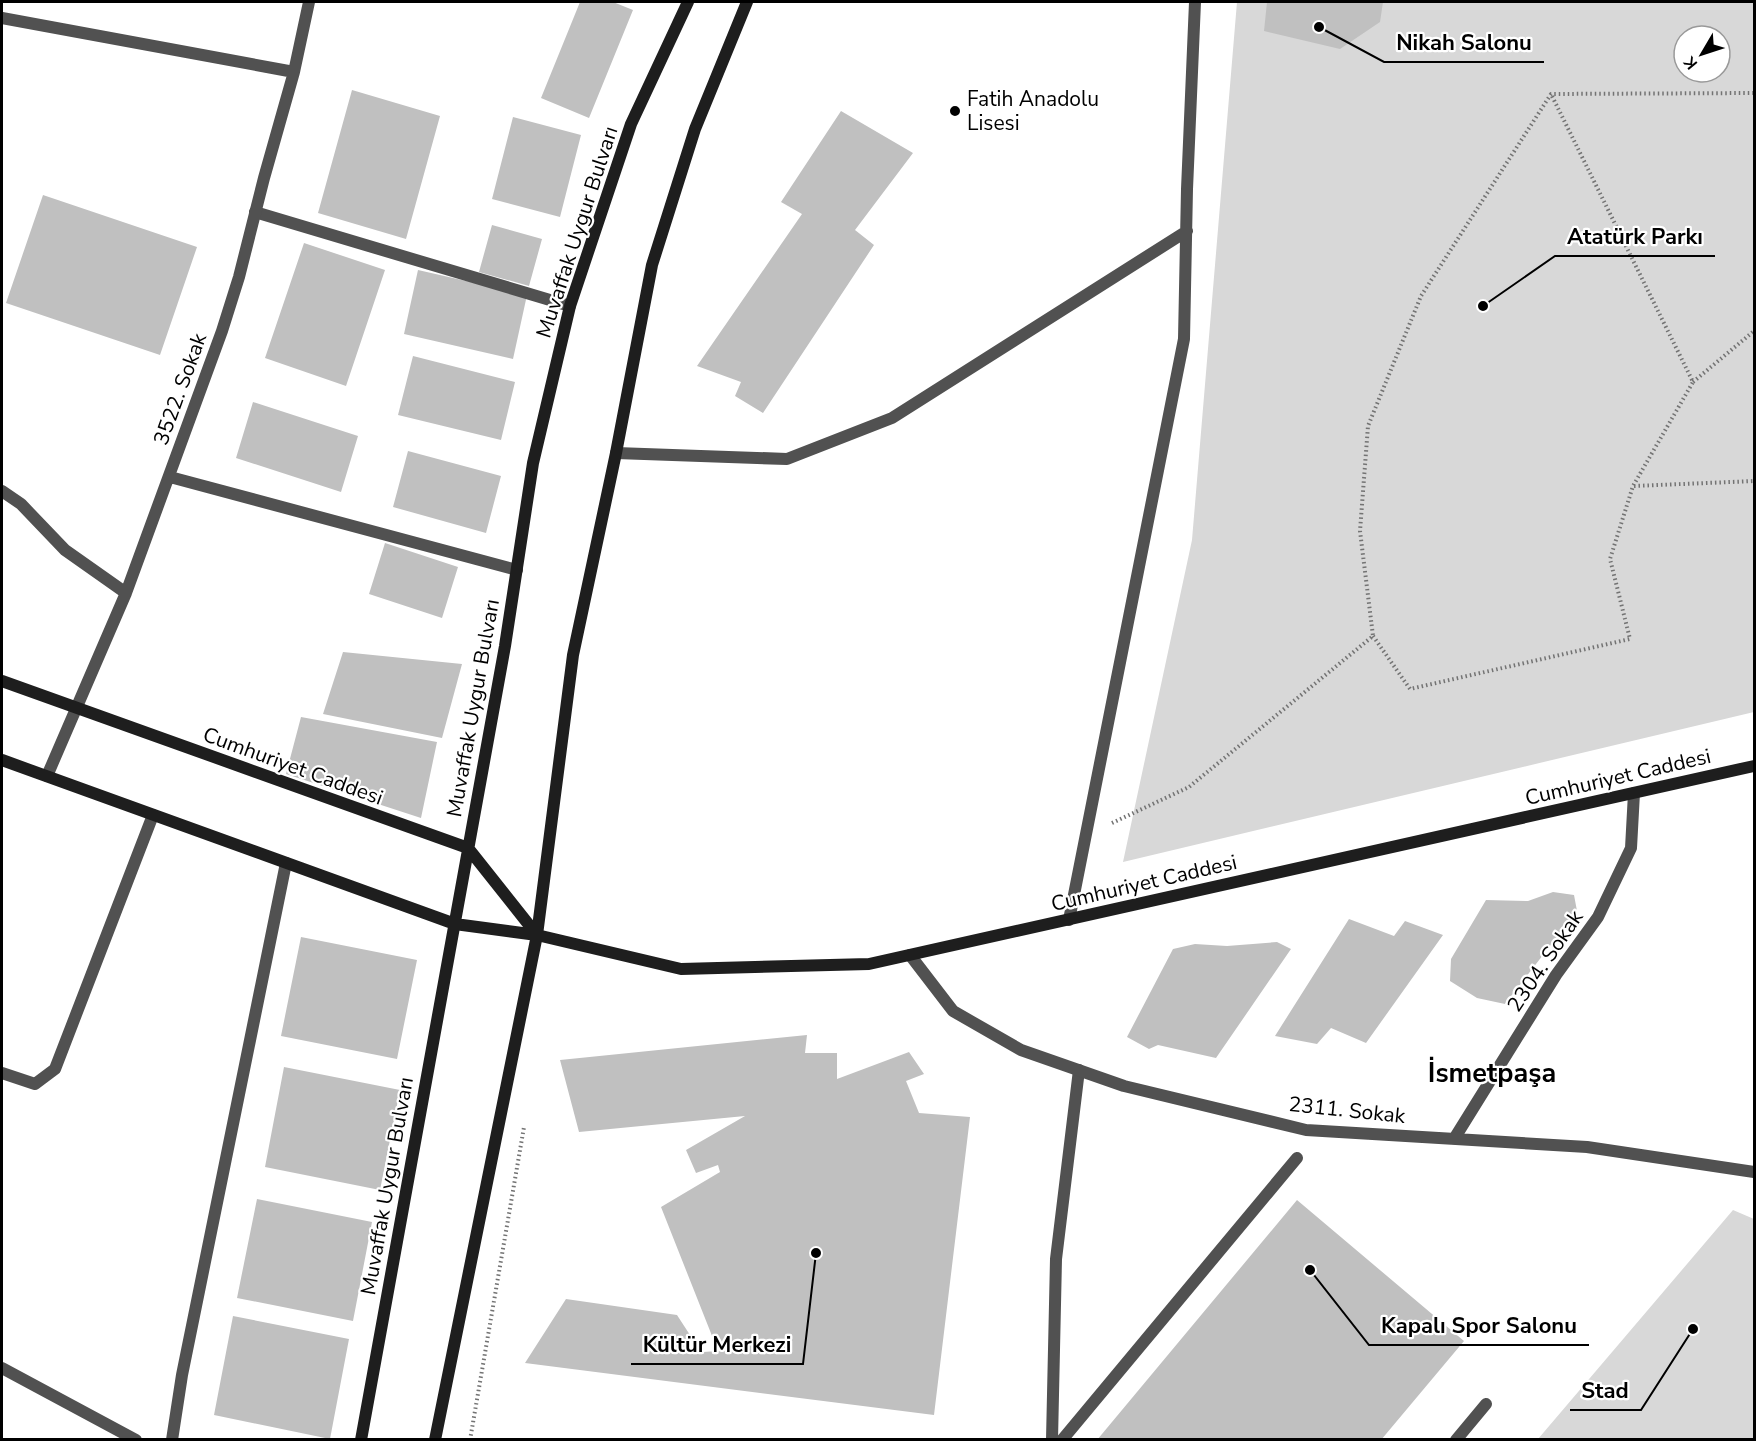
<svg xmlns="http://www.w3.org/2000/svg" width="1756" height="1441" font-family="'Nunito Sans',sans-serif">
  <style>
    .green { fill: #d8d8d8; fill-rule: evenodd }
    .building { fill: #c0c0c0 }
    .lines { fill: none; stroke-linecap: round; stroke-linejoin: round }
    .path { stroke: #737373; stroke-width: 4; stroke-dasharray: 1.5 3; stroke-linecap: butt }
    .lane { stroke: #515151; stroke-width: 12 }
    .street { stroke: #515151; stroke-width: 12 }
    .secondary { stroke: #1e1e1e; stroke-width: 12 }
    .poi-dot { fill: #000; stroke: #fff; stroke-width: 2 }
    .labels { text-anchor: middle; stroke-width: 4.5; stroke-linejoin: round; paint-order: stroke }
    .poi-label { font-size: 21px; fill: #000; stroke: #fff; text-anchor: start }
    .street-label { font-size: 21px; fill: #000; stroke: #fff }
    .district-label { font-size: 27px; font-weight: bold; fill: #000; stroke: #fff }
    .leader { fill: none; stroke: #000; stroke-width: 2 }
    .callout-dot { fill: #000; stroke: #fff; stroke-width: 2 }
    .callout-label { font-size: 22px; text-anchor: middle; font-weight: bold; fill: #000; stroke: #fff; stroke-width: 4.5; stroke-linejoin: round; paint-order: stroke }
  </style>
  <rect width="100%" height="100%" fill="#fff"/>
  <!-- green -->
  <path class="green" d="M 1237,2 L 1754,2 L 1754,712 L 1123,862 L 1192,540 ZM 1684,36 L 1720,36 L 1720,72 L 1684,72 Z
    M 1733,1210 L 1754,1219 L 1754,1439 L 1538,1439 Z"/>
  <!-- building -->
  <path class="building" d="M 580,2 L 613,2 L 633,10 L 589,118 L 541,98 Z
    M 1267,2 L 1383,2 L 1380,22 L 1340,49 L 1264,31 Z
    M 352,90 L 440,116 L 406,239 L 318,213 Z
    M 841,111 L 913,153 L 855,230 L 874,245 L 763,413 L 735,396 L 741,382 L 697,366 L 802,214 L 781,202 Z
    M 513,117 L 581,135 L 560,217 L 492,199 Z
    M 43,195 L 197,247 L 160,355 L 6,303 Z
    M 492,225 L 542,239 L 529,286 L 479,272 Z
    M 304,243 L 385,270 L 346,386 L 265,358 Z
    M 418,270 L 527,295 L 513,359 L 404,334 Z
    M 413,356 L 515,382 L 501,440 L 398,415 Z
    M 253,402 L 358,436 L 341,492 L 236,458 Z
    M 408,451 L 501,476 L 486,533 L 393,507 Z
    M 385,543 L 458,567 L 442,618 L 369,594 Z
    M 343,652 L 462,664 L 442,738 L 323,714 Z
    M 301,717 L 437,742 L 421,818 L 286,774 Z
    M 1553,892 L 1574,895 L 1577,911 L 1505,1004 L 1477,998 L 1450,981 L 1451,959 L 1486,900 L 1528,901 Z
    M 1349,919 L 1394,936 L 1405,921 L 1443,935 L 1366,1043 L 1331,1028 L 1317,1044 L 1275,1036 Z
    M 301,937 L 417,960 L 397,1059 L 281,1036 Z
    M 1277,942 L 1291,949 L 1216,1058 L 1158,1045 L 1149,1049 L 1127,1037 L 1173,949 L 1195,944 L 1227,946 Z
    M 807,1035 L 805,1053 L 837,1053 L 837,1079 L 909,1052 L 924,1074 L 906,1081 L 919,1113 L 970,1117 L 934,1415 L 525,1363 L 566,1299 L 677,1315 L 690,1335 L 689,1353 L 718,1351 L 661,1207 L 720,1172 L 718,1165 L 696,1173 L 686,1150 L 745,1116 L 579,1132 L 560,1060 Z
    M 284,1067 L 400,1090 L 380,1190 L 265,1167 Z
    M 257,1199 L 372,1222 L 353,1321 L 237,1298 Z
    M 1297,1200 L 1464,1341 L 1381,1440 L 1097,1440 Z
    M 233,1316 L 349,1339 L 330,1439 L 214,1415 Z"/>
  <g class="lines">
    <!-- path -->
    <path class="path" d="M 1693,382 L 1754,331
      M 1634,486 L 1754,481
      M 1373,636 L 1410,689 L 1630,639 L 1610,559 L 1633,486 L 1693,382 L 1551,94
      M 1112,823 L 1189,787 L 1373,636 L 1360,531 L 1368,426 L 1421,296 L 1551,94 L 1754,93
      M 470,1440 L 524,1127"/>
    <!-- lane -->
    <path class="lane" d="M 255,212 L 570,306
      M 1052,1440 L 1056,1259 L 1079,1070
      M 1062,1440 L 1297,1158
      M 1456,1440 L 1486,1404"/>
    <!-- street -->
    <path class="street" d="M 2,18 L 294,72
      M 616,453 L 787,459 L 892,418 L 1187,231
      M 170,477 L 517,570
      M 2,491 L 21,504 L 65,550 L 126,593
      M 47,776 L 126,593 L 222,331 L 239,277 L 264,178 L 294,72 L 309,2
      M 1069,920 L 1184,339 L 1187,189 L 1195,2
      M 910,955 L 953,1011 L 1021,1050 L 1124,1086 L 1306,1130 L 1587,1147 L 1754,1172
      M 2,1073 L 35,1084 L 55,1069 L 153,815
      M 1454,1139 L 1556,975 L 1598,917 L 1631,848 L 1634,793
      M 2,1368 L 136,1440
      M 172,1440 L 182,1375 L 286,863"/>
    <!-- secondary -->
    <path class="secondary" d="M 2,681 L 468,848 L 537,935
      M 2,760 L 455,924 L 537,935 L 681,969 L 869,964 L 1754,766
      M 361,1440 L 505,646 L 533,463 L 570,306 L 631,124 L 688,2
      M 435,1440 L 537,935 L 573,655 L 616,453 L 652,265 L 695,129 L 747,2"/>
  </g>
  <!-- markers -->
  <circle class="poi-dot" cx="955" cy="111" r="6"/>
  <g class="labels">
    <!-- poi labels -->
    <g class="poi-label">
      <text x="967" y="106">Fatih Anadolu<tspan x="967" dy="24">Lisesi</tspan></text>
    </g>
    <!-- street labels -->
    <g class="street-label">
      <text transform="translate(577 232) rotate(-72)" y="7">Muvaffak Uygur Bulvarı</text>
      <text transform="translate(180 389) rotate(-70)" y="7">3522. Sokak</text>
      <text transform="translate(473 708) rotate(-80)" y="7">Muvaffak Uygur Bulvarı</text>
      <text transform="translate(293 766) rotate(20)" y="7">Cumhuriyet Caddesi</text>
      <text transform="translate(1618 777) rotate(-13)" y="7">Cumhuriyet Caddesi</text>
      <text transform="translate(1144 883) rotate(-13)" y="7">Cumhuriyet Caddesi</text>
      <text transform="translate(1545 961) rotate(-56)" y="7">2304. Sokak</text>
      <text transform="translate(1347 1110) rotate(6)" y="7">2311. Sokak</text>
      <text transform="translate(387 1186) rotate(-80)" y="7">Muvaffak Uygur Bulvarı</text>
    </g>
    <!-- district labels -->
    <g class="district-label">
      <text x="1492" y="1082">İsmetpaşa</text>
    </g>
  </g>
  <!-- callouts -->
  <path class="leader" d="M1319 27L1384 62H1544M1483 306L1555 256H1715M1310 1270L1369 1345H1589M816 1253L803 1364H631M1693 1329L1641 1410H1570"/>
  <g class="callout-dot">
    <circle cx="1319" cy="27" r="6"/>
    <circle cx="1483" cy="306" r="6"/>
    <circle cx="1310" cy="1270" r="6"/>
    <circle cx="816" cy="1253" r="6"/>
    <circle cx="1693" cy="1329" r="6"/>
  </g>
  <g class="callout-label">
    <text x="1464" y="50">Nikah Salonu</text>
    <text x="1635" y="244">Atatürk Parkı</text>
    <text x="1479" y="1333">Kapalı Spor Salonu</text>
    <text x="717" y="1352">Kültür Merkezi</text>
    <text x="1605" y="1398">Stad</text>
  </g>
  <!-- border -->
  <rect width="1756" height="1441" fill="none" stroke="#000000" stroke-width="6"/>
  <!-- north arrow -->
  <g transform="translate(1702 54) rotate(231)"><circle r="28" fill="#ffffff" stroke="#999999" stroke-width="1.5"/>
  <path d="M0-4.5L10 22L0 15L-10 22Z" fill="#000000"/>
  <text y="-9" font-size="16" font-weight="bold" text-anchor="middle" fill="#000000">K</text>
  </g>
</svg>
